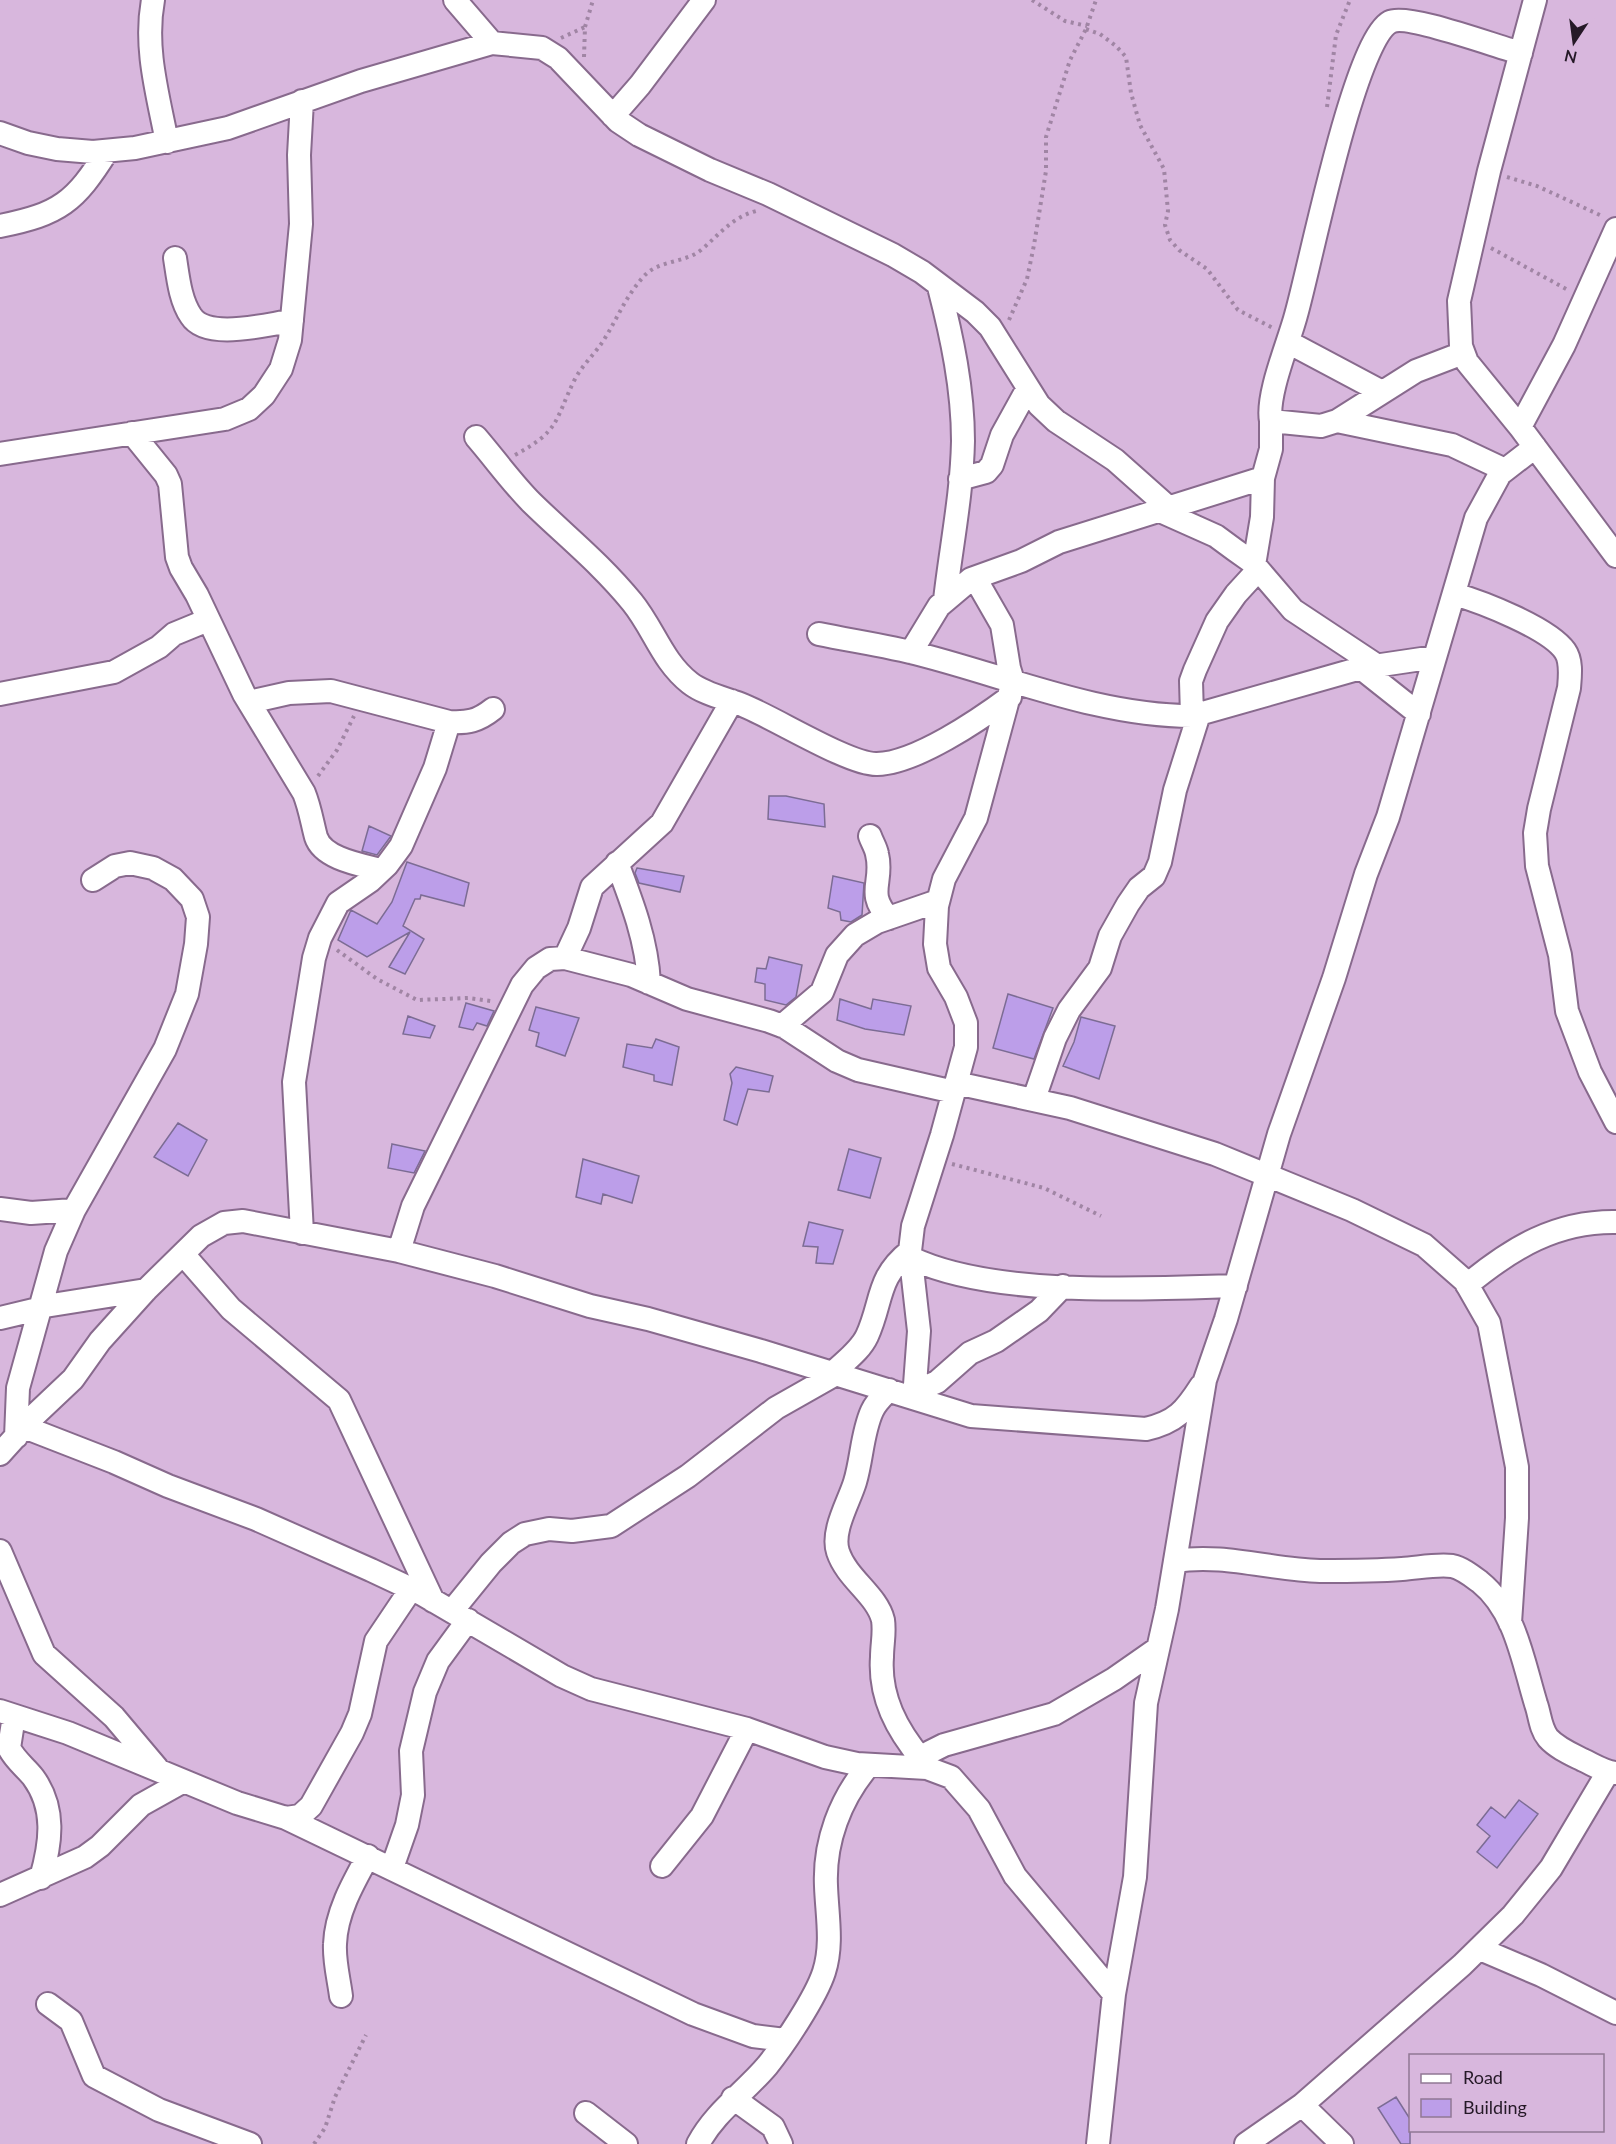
<svg xmlns="http://www.w3.org/2000/svg" width="1616" height="2144" font-family="Lato,sans-serif">
  <style>
    .building { fill: #bc9ee9; stroke: #7c6c94; stroke-width: 1.5 }
    .lines { fill: none; stroke-linecap: round; stroke-linejoin: round }
    .street-casing { stroke: #886a8d; stroke-width: 26 }
    .path { stroke: #a085a4; stroke-width: 4; stroke-dasharray: 3 4.5; stroke-linecap: butt }
    .street { stroke: #fff; stroke-width: 22 }
  </style>
  <rect width="100%" height="100%" fill="#d8b7dd"/>
  <!-- building -->
  <path class="building" d="M 769,796 L 786,796 L 824,804 L 825,827 L 768,819 Z
    M 369,826 L 391,836 L 377,855 L 362,851 Z
    M 407,862 L 469,883 L 464,906 L 421,895 L 420,899 L 415,899 L 403,926 L 424,939 L 405,974 L 389,967 L 410,932 L 367,957 L 338,940 L 351,910 L 377,924 L 392,902 Z
    M 637,868 L 684,876 L 680,892 L 639,883 L 635,873 Z
    M 833,876 L 864,883 L 862,915 L 851,922 L 841,920 L 840,912 L 828,908 Z
    M 769,957 L 802,965 L 796,997 L 786,1005 L 765,1000 L 765,984 L 755,982 L 757,968 L 766,969 Z
    M 1008,994 L 1053,1008 L 1034,1059 L 993,1048 Z
    M 840,999 L 871,1009 L 873,999 L 911,1006 L 904,1035 L 865,1029 L 837,1020 Z
    M 466,1003 L 494,1011 L 487,1026 L 477,1023 L 473,1030 L 459,1027 Z
    M 536,1007 L 579,1018 L 565,1056 L 536,1046 L 539,1033 L 529,1030 Z
    M 408,1016 L 435,1026 L 430,1038 L 403,1034 Z
    M 1081,1017 L 1115,1026 L 1099,1079 L 1063,1066 L 1074,1042 Z
    M 656,1039 L 679,1047 L 672,1085 L 654,1081 L 654,1075 L 623,1067 L 627,1044 L 652,1048 Z
    M 736,1067 L 773,1076 L 769,1092 L 748,1089 L 737,1125 L 724,1120 L 732,1083 L 730,1074 Z
    M 178,1123 L 207,1140 L 188,1176 L 154,1157 Z
    M 392,1144 L 425,1151 L 414,1173 L 388,1168 Z
    M 849,1149 L 881,1158 L 870,1198 L 838,1190 Z
    M 583,1159 L 639,1176 L 632,1203 L 603,1194 L 601,1204 L 576,1197 Z
    M 809,1222 L 843,1230 L 833,1264 L 816,1263 L 818,1247 L 803,1246 Z
    M 1519,1800 L 1538,1814 L 1497,1868 L 1477,1852 L 1490,1836 L 1477,1825 L 1491,1807 L 1505,1818 Z
    M 1396,2097 L 1410,2119 L 1410,2144 L 1401,2144 L 1378,2108 Z"/>
  <g class="lines">
    <!-- street casing -->
    <g class="street-casing">
      <path id="street" d="M 153,0 C 144,48 158,95 167,142
        M 455,0 L 492,43
        M 1535,0 L 1489,171 L 1459,301 L 1461,346 L 1467,362 L 1520,427 L 1616,556
        M 613,116 L 640,85 L 704,0
        M 0,133 L 28,143 L 57,149 L 93,152 L 135,148 L 228,128 L 361,81 L 492,43 L 542,48 L 558,58 L 618,121 L 639,135 L 710,170 L 768,194 L 893,255 L 922,272 L 975,312 L 990,327 L 1039,405 L 1056,421 L 1115,460 L 1169,508
        M 0,226 C 60,214 75,202 107,151
        M 175,258 C 178,277 180,300 191,316 C 207,341 267,324 292,321
        M 939,287 C 952,337 963,389 963,441 C 962,494 951,547 945,600
        M 1288,342 L 1382,392
        M 1271,421 C 1266,395 1289,342 1296,315 C 1310,267 1354,41 1390,22 C 1407,13 1497,47 1521,53
        M 1337,421 L 1452,445 L 1505,470
        M 1520,427 L 1564,345 L 1616,229
        M 132,433 L 166,475 L 170,484 L 177,557 L 181,568 L 197,595 L 244,694 L 304,793 C 310,808 312,822 316,837 C 323,859 362,865 381,870
        M 476,437 C 495,459 512,483 532,503 C 568,538 600,563 632,602 C 654,629 662,661 690,683 C 704,694 724,698 740,704 C 772,716 849,765 877,764 C 916,763 979,720 1010,697
        M 0,454 L 225,419 L 249,409 L 264,395 L 281,369 L 290,340 L 301,224 L 299,155 L 302,101
        M 960,479 L 986,472 L 992,465 L 1002,435 L 1028,388
        M 1160,511 L 1216,536 L 1235,550 L 1252,562 L 1293,610 L 1376,665
        M 1254,565 L 1262,517 L 1263,478
        M 1454,594 C 1482,602 1549,628 1565,651 C 1572,661 1570,676 1569,688 L 1539,809 L 1535,833 L 1537,866 L 1560,955 L 1567,1011 L 1590,1072 L 1616,1122
        M 819,634 C 853,641 889,646 922,655 C 1011,678 1100,716 1192,716 L 1361,668 L 1435,657
        M 911,652 L 939,606 L 971,579 L 1021,561 L 1059,542 L 1263,478 L 1271,449 L 1271,421 L 1321,426 L 1337,421 L 1416,371 L 1463,353
        M 1361,668 L 1419,714
        M 0,694 L 114,672 L 159,647 L 174,634 L 208,620
        M 249,702 L 289,693 L 331,691 L 449,722 C 468,723 478,721 493,709
        M 1192,716 L 1191,681 L 1195,670 L 1217,621 L 1236,594 L 1258,570
        M 870,836 C 872,842 876,848 877,854 C 884,882 865,893 889,918
        M 617,863 C 632,902 647,941 649,983
        M 565,958 L 579,928 L 592,887 L 662,823 L 732,701
        M 782,1026 L 822,992 L 837,955 L 855,935 L 877,922 L 938,901
        M 956,1083 L 1070,1108 L 1215,1154 L 1352,1210 L 1424,1245 L 1465,1281 L 1489,1323 L 1517,1467 L 1517,1518 L 1510,1623
        M 1034,1099 L 1055,1038 L 1069,1010 L 1100,968 L 1110,936 L 1128,904 L 1139,888 L 1154,876 L 1160,862 L 1175,790 L 1199,714
        M 0,1209 L 31,1213 L 74,1210
        M 302,1233 L 294,1082 L 314,958 L 320,938 L 338,903 L 370,881 L 387,865 L 401,846 L 435,768 L 449,722
        M 399,1251 L 413,1206 L 522,985 L 536,968 L 550,959 L 565,958 L 631,975 L 687,999 L 769,1021 L 785,1027 L 837,1061 L 858,1070 L 954,1092
        M 183,1254 L 231,1309 L 339,1400 L 433,1601
        M 911,1258 C 992,1297 1145,1289 1236,1286
        M 1467,1285 C 1512,1248 1556,1221 1616,1222
        M 39,1307 L 146,1290
        M 0,1318 L 38,1309
        M 833,1373 C 845,1361 860,1351 867,1336 C 883,1301 876,1278 910,1251
        M 889,1390 C 882,1397 876,1402 872,1411 C 862,1433 862,1459 855,1482 C 849,1502 831,1531 838,1552 C 847,1579 877,1595 883,1620 C 885,1633 882,1644 882,1657 C 879,1697 897,1730 922,1760
        M 914,1392 L 937,1382 L 970,1353 L 996,1341 L 1039,1311 L 1063,1286
        M 914,1398 L 919,1331 L 910,1251 L 913,1226 L 942,1135 L 966,1047 L 966,1023 L 956,997 L 939,968 L 935,944 L 937,906 L 944,879 L 976,818 L 1013,681 L 1009,668 L 1002,625 L 975,578
        M 24,1427 L 114,1462 L 168,1486 L 256,1519 L 371,1570 L 422,1594 L 562,1676 L 591,1689 L 747,1729 L 825,1757 L 857,1764 L 927,1768 L 951,1777 L 979,1809 L 1015,1876 L 1114,1994
        M 16,1437 L 18,1388 L 56,1251 L 74,1210 L 165,1049 L 187,994 L 196,944 L 198,917 L 192,899 L 173,879 L 153,868 L 130,863 L 115,866 L 93,880
        M 0,1454 L 37,1413 L 73,1379 L 100,1341 L 146,1290 L 201,1236 L 224,1223 L 243,1221 L 399,1251 L 495,1276 L 590,1306 L 648,1319 L 761,1351 L 971,1416 L 1146,1429 C 1176,1422 1185,1411 1201,1386
        M 0,1551 L 44,1654 L 114,1717 L 157,1768
        M 1175,1561 C 1224,1553 1271,1570 1320,1571 C 1347,1571 1375,1571 1402,1569 C 1418,1568 1436,1564 1452,1566 C 1462,1568 1472,1576 1480,1582 C 1516,1611 1523,1662 1536,1704 C 1540,1715 1540,1728 1548,1738 C 1557,1748 1571,1754 1583,1760 C 1594,1765 1604,1772 1616,1773
        M 452,1611 L 491,1563 L 511,1543 L 525,1534 L 549,1529 L 572,1531 L 611,1526 L 688,1476 L 776,1408 L 836,1374
        M 0,1711 L 68,1733 L 237,1803 L 286,1818 L 300,1816 L 311,1806 L 352,1733 L 360,1714 L 376,1641 L 411,1589
        M 14,1716 L 9,1748 C 15,1760 25,1767 33,1777 C 56,1808 51,1843 41,1878
        M 916,1767 L 930,1752 L 944,1745 L 1054,1714 L 1114,1679 L 1157,1649
        M 286,1818 L 693,2014 L 753,2036 L 785,2040
        M 662,1866 L 702,1816 L 747,1729
        M 392,1868 L 407,1825 L 413,1795 L 411,1751 L 425,1692 L 438,1661 L 468,1620
        M 0,1895 L 85,1857 L 100,1846 L 141,1805 L 184,1781
        M 1480,1949 L 1541,1975 L 1616,2013
        M 341,1996 C 339,1980 334,1961 335,1944 C 336,1913 353,1883 368,1856
        M 48,2004 L 71,2021 L 94,2076 L 159,2110 L 250,2144
        M 733,2098 L 773,2127 L 781,2144
        M 1302,2105 L 1342,2144
        M 586,2113 L 626,2144
        M 698,2144 C 715,2112 744,2093 767,2066 C 784,2045 816,1997 824,1972 C 833,1944 827,1915 826,1886 C 824,1842 840,1799 869,1765
        M 1098,2144 L 1114,1994 L 1135,1877 L 1146,1703 L 1167,1609 L 1205,1380 L 1226,1319 L 1279,1134 L 1334,978 L 1366,874 L 1388,817 L 1476,518 L 1500,474 L 1535,447
        M 1246,2144 L 1302,2105 L 1462,1965 L 1513,1915 L 1551,1868 L 1608,1772"/>
    </g>
    <!-- path -->
    <path class="path" d="M 1032,0 L 1065,21 L 1087,26
      M 1086,29 L 1100,34 L 1116,46 L 1126,57 L 1131,93 L 1140,125 L 1164,169 L 1168,211 L 1165,225 L 1170,240 L 1179,250 L 1207,269 L 1238,310 L 1273,328
      M 561,38 L 585,27
      M 584,57 L 585,27 L 593,0
      M 1327,107 L 1336,35 L 1350,0
      M 1507,177 L 1537,186 L 1602,216
      M 1491,248 L 1568,290
      M 1009,320 L 1027,279 L 1034,245 L 1046,171 L 1046,137 L 1070,60 L 1086,29 L 1096,0
      M 515,455 C 561,430 554,421 575,379 C 583,364 596,353 605,338 C 618,317 626,296 644,276 C 659,260 685,263 701,250 C 720,234 731,218 756,211
      M 318,776 L 337,750 L 354,716
      M 337,950 L 377,979 L 417,1000 L 468,998 L 491,1001
      M 952,1164 L 1044,1188 L 1101,1216
      M 314,2144 L 325,2128 L 335,2097 L 366,2035"/>
    <!-- street -->
    <use href="#street" class="street"/>
  </g>
  <!-- legend -->
  <rect x="1409" y="2054" width="195" height="78" fill="#d8b7dd" stroke="#907894" stroke-width="1.5"/>
  <rect x="1421" y="2074" width="30" height="9" fill="#ffffff" stroke="#907894" stroke-width="1.5"/>
  <text x="1463" y="2084" font-size="18" fill="#251927">Road</text>
  <rect x="1421" y="2099" width="30" height="18" fill="#bc9ee9" stroke="#907894" stroke-width="1.5"/>
  <text x="1463" y="2114" font-size="18" fill="#251927">Building</text>
  <!-- north arrow -->
  <g transform="translate(1574 42) rotate(193)" stroke="#d8b7dd" stroke-width="4.5" paint-order="stroke">
  <path d="M0-4.5L10 22L0 15L-10 22Z" fill="#251927"/>
  <text y="-9" font-size="16" font-weight="bold" text-anchor="middle" fill="#251927">N</text>
  </g>
</svg>
